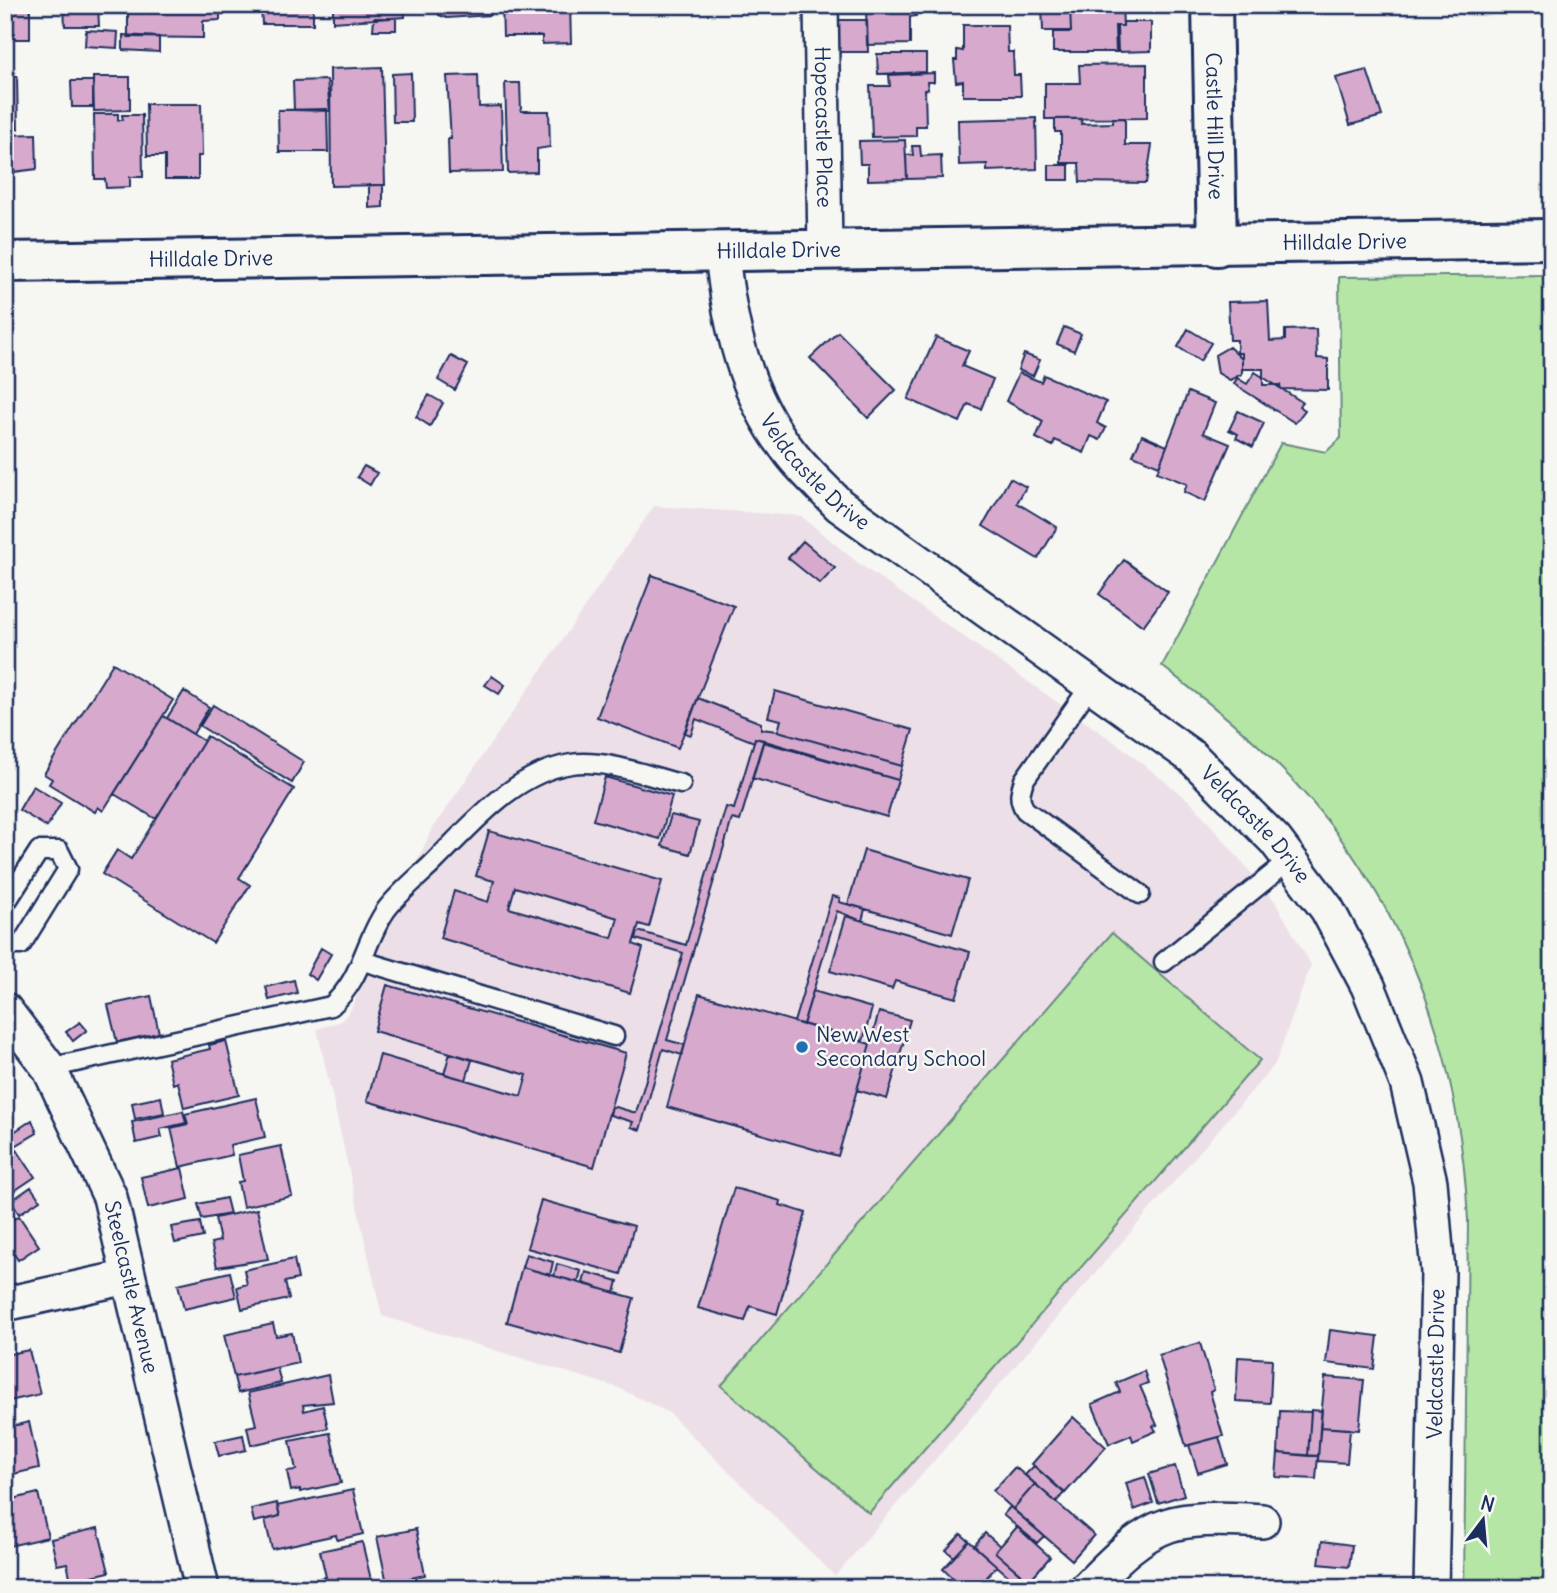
<svg xmlns="http://www.w3.org/2000/svg" width="1557" height="1593" font-family="Delius,sans-serif">
  <style>
    .built { fill: #eddfe7 }
    .green { fill: #b6e6a5; stroke: #688a82; stroke-width: 2 }
    .building { fill: #d7aacd; stroke: #1b2f5e; stroke-width: 2; fill-rule: evenodd }
    .lines { fill: none; stroke-linecap: round; stroke-linejoin: round }
    .service-casing { stroke: #1b2f5e; stroke-width: 23 }
    .minor-casing { stroke: #1b2f5e; stroke-width: 38 }
    .tertiary-casing { stroke: #1b2f5e; stroke-width: 44 }
    .service { stroke: #f6f6f2; stroke-width: 18 }
    .minor { stroke: #f6f6f2; stroke-width: 33 }
    .tertiary { stroke: #f6f6f2; stroke-width: 38 }
    .poi-dot { fill: #1f6fb2; stroke: #f6f6f2; stroke-width: 2.5 }
    .labels { text-anchor: middle; stroke-width: 5; stroke-linejoin: round; paint-order: stroke }
    .street-label { font-size: 21px; fill: #1b2f5e; stroke: #f6f6f2 }
    .poi-label { font-size: 21px; fill: #1b2f5e; stroke: #f6f6f2; text-anchor: start }
  </style>
  <rect width="100%" height="100%" fill="#f6f6f2"/>
  <filter id="ink" filterUnits="userSpaceOnUse"><feTurbulence type="fractalNoise" baseFrequency=".0143" numOctaves="2"/><feDisplacementMap in="SourceGraphic" scale="14" xChannelSelector="R" yChannelSelector="G"/><feConvolveMatrix kernelMatrix="1 2 1 2 8 2 1 2 1" color-interpolation-filters="sRGB"/></filter>
  <g filter="url(#ink)">
    <!-- built -->
    <path class="built" d="M 654,506 L 801,516 L 858,563 L 1120,746 L 1192,803 L 1274,900 L 1311,965 L 1275,1064 L 835,1576 L 669,1413 L 619,1388 L 382,1316 L 317,1029 L 341,1021 L 350,1011 L 431,831 Z"/>
    <!-- green -->
    <path class="green" d="M 1552,275 L 1552,1588 L 1464,1588 L 1468,1220 C 1459,1036 1398,880 1264,751 C 1232,720 1196,693 1162,666 L 1281,443 L 1326,452 L 1341,438 L 1339,277 Z
      M 1112,933 L 1260,1060 L 869,1513 L 721,1386 Z"/>
    <!-- building -->
    <path class="building" d="M 5,5 L 30,5 L 30,39 L 5,39 Z
      M 98,5 L 99,26 L 65,26 L 64,6 L 60,5 Z
      M 128,5 L 220,5 L 220,20 L 203,21 L 203,38 L 128,37 Z
      M 261,5 L 313,5 L 313,24 L 262,24 Z
      M 333,5 L 405,5 L 405,17 L 333,22 Z
      M 439,5 L 490,5 L 490,15 L 447,18 L 439,15 Z
      M 502,5 L 570,5 L 571,43 L 542,44 L 542,36 L 503,36 Z
      M 866,5 L 915,5 L 916,16 L 910,17 L 910,44 L 867,45 Z
      M 956,5 L 1024,5 L 1024,8 L 966,11 L 956,9 Z
      M 1042,5 L 1070,5 L 1071,31 L 1043,31 Z
      M 1070,5 L 1122,5 L 1123,26 L 1115,26 L 1116,52 L 1053,52 L 1053,32 L 1071,32 Z
      M 374,18 L 396,18 L 396,30 L 373,30 Z
      M 837,20 L 867,20 L 868,52 L 838,52 Z
      M 1123,22 L 1151,22 L 1151,51 L 1118,52 L 1117,26 L 1123,26 Z
      M 963,25 L 1007,25 L 1008,52 L 1013,52 L 1014,75 L 1020,75 L 1021,96 L 963,96 L 963,81 L 956,82 L 954,60 L 957,60 L 957,50 L 963,51 Z
      M 86,30 L 118,32 L 117,48 L 85,46 Z
      M 123,35 L 159,37 L 159,52 L 123,50 Z
      M 877,54 L 926,54 L 926,72 L 878,74 Z
      M 1147,64 L 1147,118 L 1045,119 L 1045,83 L 1080,83 L 1079,65 Z
      M 382,67 L 385,185 L 331,186 L 330,69 Z
      M 1367,70 L 1382,116 L 1350,125 L 1336,78 Z
      M 411,73 L 412,122 L 393,122 L 392,74 Z
      M 934,73 L 934,82 L 927,82 L 928,89 L 925,90 L 926,126 L 916,126 L 916,136 L 872,137 L 870,86 L 890,86 L 889,75 Z
      M 478,75 L 479,107 L 501,106 L 503,172 L 449,173 L 448,139 L 451,139 L 447,76 Z
      M 5,76 L 17,76 L 18,129 L 5,129 Z
      M 93,77 L 130,77 L 130,110 L 94,111 Z
      M 327,80 L 330,111 L 294,110 L 293,81 Z
      M 71,81 L 93,81 L 93,107 L 72,107 Z
      M 505,83 L 520,83 L 521,111 L 549,111 L 550,147 L 537,149 L 537,172 L 508,173 Z
      M 146,104 L 201,104 L 202,156 L 198,156 L 198,179 L 165,179 L 165,156 L 147,156 Z
      M 327,109 L 328,152 L 279,152 L 278,110 Z
      M 94,114 L 118,114 L 118,120 L 123,120 L 122,115 L 142,115 L 143,177 L 130,177 L 130,187 L 106,188 L 105,179 L 95,179 Z
      M 1036,118 L 1037,169 L 987,171 L 987,164 L 959,165 L 958,120 Z
      M 1113,118 L 1125,118 L 1125,145 L 1152,145 L 1146,183 L 1080,182 L 1079,163 L 1061,163 L 1061,132 L 1055,132 L 1055,119 L 1082,119 L 1081,124 L 1113,123 Z
      M 36,134 L 37,169 L 5,173 L 5,135 Z
      M 905,140 L 907,179 L 868,180 L 868,164 L 860,164 L 859,141 Z
      M 912,146 L 920,146 L 921,156 L 941,155 L 942,178 L 907,179 L 906,155 L 913,155 Z
      M 1049,165 L 1069,165 L 1069,180 L 1049,180 Z
      M 369,185 L 383,185 L 383,207 L 369,208 Z
      M 1268,301 L 1270,341 L 1285,340 L 1285,330 L 1316,329 L 1317,358 L 1328,359 L 1328,390 L 1281,389 L 1280,385 L 1263,385 L 1263,369 L 1242,369 L 1242,353 L 1237,353 L 1237,340 L 1230,340 L 1228,302 Z
      M 1064,327 L 1081,334 L 1074,351 L 1057,344 Z
      M 1188,329 L 1211,343 L 1200,361 L 1178,347 Z
      M 838,332 L 896,390 L 868,418 L 810,358 Z
      M 936,337 L 969,351 L 962,366 L 993,379 L 981,409 L 968,404 L 960,422 L 908,399 Z
      M 1229,347 L 1242,359 L 1242,374 L 1230,380 L 1218,373 L 1215,355 Z
      M 1024,354 L 1040,360 L 1033,376 L 1018,370 Z
      M 451,356 L 468,365 L 455,390 L 438,380 Z
      M 1255,372 L 1302,402 L 1299,406 L 1305,410 L 1295,423 L 1234,384 L 1237,378 L 1247,384 Z
      M 1019,373 L 1041,382 L 1044,375 L 1106,402 L 1097,423 L 1106,428 L 1100,440 L 1091,436 L 1084,453 L 1055,440 L 1053,446 L 1036,438 L 1043,421 L 1006,401 Z
      M 1188,392 L 1215,403 L 1203,433 L 1230,444 L 1205,502 L 1184,492 L 1187,484 L 1157,472 Z
      M 429,395 L 443,403 L 430,426 L 416,417 Z
      M 1238,411 L 1264,423 L 1253,447 L 1236,438 L 1238,434 L 1229,430 Z
      M 1142,435 L 1167,446 L 1159,466 L 1133,455 Z
      M 364,466 L 377,473 L 370,485 L 357,477 Z
      M 1010,478 L 1026,487 L 1017,503 L 1057,527 L 1038,559 L 983,526 Z
      M 803,541 L 835,568 L 820,584 L 788,558 Z
      M 1124,560 L 1168,592 L 1143,626 L 1099,594 Z
      M 652,575 L 734,606 L 678,748 L 597,717 Z
      M 113,663 L 173,700 L 103,811 L 98,807 L 95,812 L 49,784 L 52,779 L 44,774 Z
      M 492,676 L 505,685 L 499,694 L 485,685 Z
      M 184,691 L 209,707 L 193,734 L 167,718 Z
      M 775,691 L 913,730 L 902,766 L 778,731 L 781,720 L 768,717 Z
      M 698,698 L 761,723 L 761,729 L 778,731 L 902,766 L 898,780 L 755,738 L 754,742 L 696,719 L 691,735 L 685,733 Z
      M 213,705 L 304,762 L 292,783 L 200,726 Z
      M 163,716 L 204,741 L 156,819 L 114,794 Z
      M 207,736 L 294,789 L 239,878 L 250,885 L 213,943 L 102,874 L 117,850 L 131,859 Z
      M 755,738 L 764,740 L 740,821 L 732,819 L 667,1040 L 685,1045 L 682,1055 L 663,1049 L 640,1130 L 631,1127 L 633,1122 L 610,1115 L 612,1106 L 636,1113 L 683,953 L 636,939 L 638,931 L 686,945 L 726,807 L 734,809 Z
      M 763,742 L 898,780 L 887,817 L 752,778 Z
      M 605,777 L 672,796 L 660,839 L 593,820 Z
      M 33,786 L 61,803 L 47,827 L 19,810 Z
      M 671,815 L 699,822 L 690,854 L 662,846 Z
      M 489,831 L 662,881 L 649,927 L 639,924 L 633,944 L 643,948 L 630,993 L 440,938 L 454,891 L 488,902 L 494,881 L 476,876 ZM 515,887 L 618,918 L 612,938 L 509,908 Z
      M 864,850 L 968,880 L 952,934 L 848,904 Z
      M 832,896 L 840,898 L 839,902 L 865,909 L 862,921 L 837,911 L 803,1025 L 794,1022 Z
      M 846,916 L 970,952 L 956,998 L 895,981 L 892,989 L 830,971 Z
      M 321,948 L 331,954 L 316,980 L 307,974 Z
      M 294,980 L 297,993 L 269,1000 L 266,987 Z
      M 387,985 L 626,1053 L 594,1167 L 367,1101 L 380,1055 L 521,1096 L 527,1075 L 374,1031 Z
      M 813,991 L 872,1008 L 863,1041 L 803,1024 Z
      M 699,994 L 870,1044 L 838,1156 L 667,1107 Z
      M 151,996 L 159,1033 L 117,1042 L 108,1005 Z
      M 879,1012 L 910,1020 L 887,1099 L 857,1090 Z
      M 80,1022 L 87,1030 L 73,1041 L 66,1032 Z
      M 226,1041 L 239,1095 L 184,1108 L 178,1082 L 173,1084 L 167,1059 L 210,1049 L 209,1045 Z
      M 450,1053 L 472,1060 L 466,1080 L 444,1074 Z
      M 161,1097 L 164,1113 L 135,1119 L 132,1103 Z
      M 256,1098 L 265,1137 L 230,1145 L 232,1155 L 180,1167 L 171,1128 L 188,1124 L 185,1114 Z
      M 183,1111 L 186,1123 L 160,1129 L 162,1137 L 136,1143 L 132,1122 Z
      M 32,1120 L 37,1133 L 10,1149 L 5,1138 Z
      M 5,1145 L 11,1154 L 17,1150 L 35,1177 L 11,1193 L 5,1184 Z
      M 281,1146 L 292,1196 L 243,1207 L 238,1182 L 243,1181 L 238,1155 Z
      M 182,1168 L 189,1199 L 148,1208 L 141,1177 Z
      M 31,1187 L 40,1200 L 19,1214 L 11,1201 Z
      M 734,1188 L 781,1201 L 780,1205 L 806,1213 L 777,1314 L 750,1306 L 745,1321 L 698,1308 Z
      M 226,1198 L 230,1214 L 202,1219 L 198,1204 Z
      M 541,1200 L 634,1226 L 621,1274 L 527,1248 Z
      M 5,1207 L 13,1219 L 19,1216 L 39,1246 L 18,1260 L 10,1248 L 5,1251 Z
      M 257,1209 L 268,1259 L 217,1267 L 211,1243 L 220,1241 L 215,1218 Z
      M 200,1222 L 203,1237 L 175,1243 L 171,1227 Z
      M 526,1254 L 553,1262 L 550,1275 L 522,1267 Z
      M 294,1259 L 298,1279 L 285,1282 L 289,1299 L 242,1309 L 237,1287 L 247,1284 L 244,1270 Z
      M 557,1264 L 581,1271 L 578,1282 L 554,1276 Z
      M 522,1267 L 634,1298 L 619,1353 L 507,1322 Z
      M 230,1272 L 236,1297 L 184,1309 L 178,1284 Z
      M 586,1272 L 618,1281 L 615,1293 L 583,1283 Z
      M 273,1324 L 276,1336 L 292,1333 L 298,1363 L 234,1377 L 224,1335 Z
      M 1330,1330 L 1378,1336 L 1374,1369 L 1326,1363 Z
      M 1200,1343 L 1214,1390 L 1210,1392 L 1223,1436 L 1186,1446 L 1159,1355 Z
      M 29,1350 L 40,1394 L 5,1402 L 5,1355 Z
      M 1238,1357 L 1272,1359 L 1270,1403 L 1236,1401 Z
      M 277,1368 L 281,1383 L 238,1393 L 234,1377 Z
      M 1144,1371 L 1148,1383 L 1140,1386 L 1157,1425 L 1153,1426 L 1156,1431 L 1133,1441 L 1131,1435 L 1109,1444 L 1092,1404 L 1120,1392 L 1116,1383 Z
      M 328,1375 L 333,1402 L 303,1405 L 304,1411 L 323,1406 L 328,1428 L 251,1445 L 247,1427 L 256,1425 L 248,1393 Z
      M 1325,1377 L 1364,1380 L 1359,1430 L 1320,1427 Z
      M 1311,1410 L 1322,1411 L 1318,1456 L 1308,1456 Z
      M 1280,1411 L 1311,1412 L 1308,1456 L 1278,1453 Z
      M 1073,1417 L 1106,1447 L 1065,1493 L 1032,1464 Z
      M 29,1422 L 39,1468 L 5,1476 L 5,1428 Z
      M 1320,1427 L 1350,1429 L 1347,1463 L 1318,1461 Z
      M 330,1433 L 341,1483 L 300,1492 L 300,1489 L 291,1491 L 287,1471 L 296,1470 L 290,1441 Z
      M 243,1435 L 246,1450 L 219,1456 L 215,1441 Z
      M 1219,1437 L 1227,1464 L 1198,1473 L 1189,1445 Z
      M 1278,1453 L 1318,1456 L 1316,1479 L 1276,1477 Z
      M 1034,1466 L 1064,1493 L 1056,1502 L 1025,1475 Z
      M 1175,1466 L 1184,1495 L 1158,1503 L 1149,1474 Z
      M 1015,1467 L 1035,1484 L 1013,1509 L 993,1491 Z
      M 1145,1477 L 1153,1503 L 1134,1510 L 1126,1483 Z
      M 1035,1484 L 1094,1535 L 1072,1560 L 1013,1509 Z
      M 353,1490 L 363,1534 L 337,1540 L 336,1535 L 272,1549 L 265,1520 L 280,1516 L 277,1506 Z
      M 38,1493 L 48,1537 L 5,1547 L 5,1501 Z
      M 277,1503 L 280,1516 L 254,1522 L 251,1509 Z
      M 1010,1507 L 1044,1536 L 1037,1543 L 1003,1515 Z
      M 1017,1527 L 1050,1557 L 1029,1581 L 995,1552 Z
      M 98,1528 L 109,1572 L 71,1581 L 67,1563 L 57,1565 L 51,1539 Z
      M 416,1529 L 425,1575 L 387,1583 L 377,1537 Z
      M 985,1533 L 1000,1546 L 995,1552 L 1026,1579 L 1020,1586 L 974,1546 Z
      M 961,1534 L 969,1541 L 954,1557 L 946,1550 Z
      M 969,1541 L 997,1566 L 987,1577 L 993,1583 L 989,1588 L 963,1588 L 943,1569 Z
      M 1322,1541 L 1352,1545 L 1349,1567 L 1319,1564 Z
      M 362,1542 L 373,1588 L 322,1588 L 320,1578 L 326,1577 L 320,1551 Z"/>
    <g class="lines">
      <!-- service casing -->
      <g class="service-casing">
        <path id="service" d="M 1091,685 L 1024,780 C 1020,792 1018,799 1025,810 L 1140,894
          M 5,904 L 39,851 L 59,851 L 68,869 L 21,945 L 5,945
          M 363,961 L 614,1036
          M 1164,962 L 1290,860
          M 49,1068 L 331,1006 C 363,978 363,943 386,910 C 398,894 416,879 431,865 C 471,826 513,773 571,764 C 605,759 648,776 681,784"/>
      </g>
      <!-- minor casing -->
      <g class="minor-casing">
        <g id="minor">
          <path id="s1" d="M 821,5 L 825,248"/>
          <path id="s2" d="M 722,253 C 729,324 745,397 791,454 C 805,472 823,488 839,505 L 1192,757 L 1275,840 L 1327,909 L 1368,986 L 1407,1083 L 1430,1182 L 1438,1272 L 1431,1588"/>
          <path id="s3" d="M 5,1010 L 49,1068 L 110,1197 L 202,1588"/>
          <path d="M 5,1304 L 128,1277"/>
          <path d="M 1087,1588 C 1111,1564 1136,1536 1169,1525 C 1194,1517 1235,1519 1262,1521"/>
        </g>
      </g>
      <!-- tertiary casing -->
      <g class="tertiary-casing">
        <g id="tertiary">
          <path id="s4" d="M 1212,5 L 1217,246"/>
          <path id="s5" d="M 5,262 L 1552,239"/>
        </g>
      </g>
      <!-- service -->
      <use href="#service" class="service"/>
      <!-- minor -->
      <use href="#minor" class="minor"/>
      <!-- tertiary -->
      <use href="#tertiary" class="tertiary"/>
    </g>
  </g>
  <!-- markers -->
  <circle class="poi-dot" cx="802" cy="1047" r="7"/>
  <g class="labels">
    <!-- street labels -->
    <g class="street-label">
      <text dy="7" stroke="none"><textPath href="#s4" startOffset="121">Castle Hill Drive</textPath></text>
      <text dy="7" stroke="none"><textPath href="#s1" startOffset="122">Hopecastle Place</textPath></text>
      <text dy="7" stroke="none"><textPath href="#s5" startOffset="1340">Hilldale Drive</textPath></text>
      <text dy="7" stroke="none"><textPath href="#s5" startOffset="774">Hilldale Drive</textPath></text>
      <text dy="7" stroke="none"><textPath href="#s5" startOffset="206">Hilldale Drive</textPath></text>
      <text dy="7" stroke="none"><textPath href="#s2" startOffset="245">Veldcastle Drive</textPath></text>
      <text dy="7" stroke="none"><textPath href="#s2" startOffset="812">Veldcastle Drive</textPath></text>
      <text dy="7" stroke="none"><textPath href="#s3" startOffset="308">Steelcastle Avenue</textPath></text>
      <text transform="translate(1436 1364) rotate(-89)" y="7">Veldcastle Drive</text>
    </g>
    <!-- poi labels -->
    <g class="poi-label">
      <text x="816" y="1042">New West<tspan x="816" dy="24">Secondary School</tspan></text>
    </g>
  </g>
  <!-- margin -->
  <rect width="1557" height="1593" fill="none" stroke="#f6f6f2" stroke-width="28"/>
  <rect x="14" y="14" width="1529" height="1565" fill="none" stroke="#1b2f5e" stroke-width="2.5" filter="url(#ink)"/>
  <!-- north arrow -->
  <g transform="translate(1483 1520) rotate(16)" stroke="#f6f6f2" stroke-width="5" paint-order="stroke">
  <path d="M0-5L12 26L0 18L-12 26Z" fill="#1b2f5e"/>
  <text y="-10" font-size="19" font-weight="bold" text-anchor="middle" fill="#1b2f5e">N</text>
  </g>
</svg>
